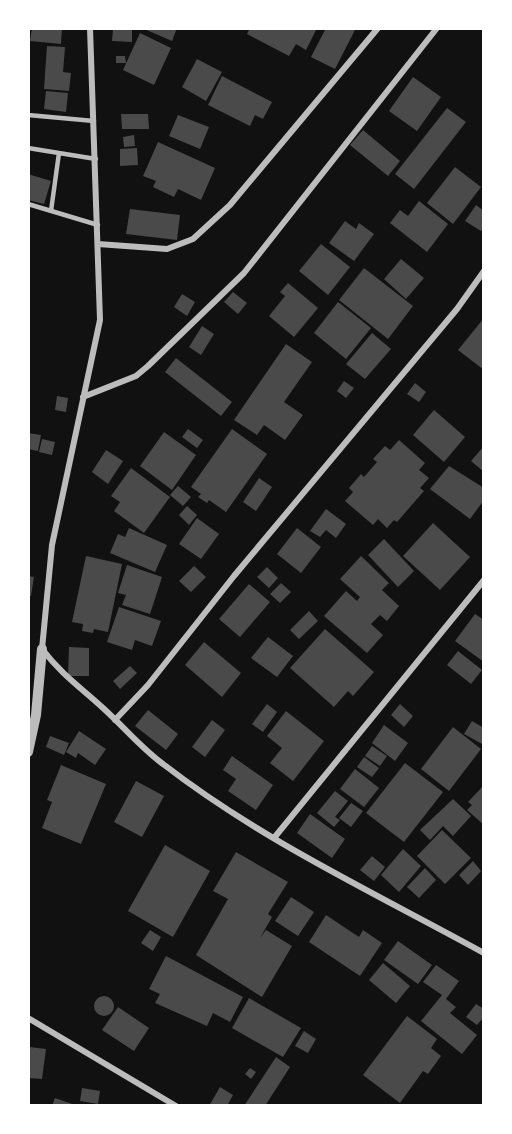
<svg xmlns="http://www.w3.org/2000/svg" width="512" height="1134" font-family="Jost,sans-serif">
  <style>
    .building { fill: #4a4a4a }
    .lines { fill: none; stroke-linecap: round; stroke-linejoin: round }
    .service { stroke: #bcbcbc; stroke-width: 4.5 }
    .minor { stroke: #bcbcbc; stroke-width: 6 }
    .tertiary { stroke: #bcbcbc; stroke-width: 10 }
  </style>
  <rect width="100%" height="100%" fill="#111"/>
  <!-- building -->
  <path class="building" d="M 32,28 L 62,28 L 61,44 L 30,41 Z
    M 142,28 L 177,28 L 172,41 Z
    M 250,28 L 317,28 L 306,50 L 296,44 L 289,56 L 247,34 Z
    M 326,28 L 355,30 L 335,69 L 311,57 Z
    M 113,29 L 132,30 L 132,42 L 112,41 Z
    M 140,33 L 171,48 L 154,85 L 123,70 Z
    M 47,46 L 65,47 L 63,72 L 71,73 L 69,91 L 44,89 Z
    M 116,56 L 125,56 L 126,63 L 116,63 Z
    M 197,59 L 222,72 L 206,101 L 182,87 Z
    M 222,76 L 272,102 L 263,119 L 255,115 L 250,126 L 208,105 Z
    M 413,77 L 441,97 L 417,131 L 389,111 Z
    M 46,91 L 68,93 L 66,112 L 44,109 Z
    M 447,108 L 466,122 L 414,189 L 395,174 Z
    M 121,114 L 148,114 L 149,129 L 122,129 Z
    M 178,115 L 209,127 L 200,149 L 169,136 Z
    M 363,130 L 400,161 L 388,176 L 350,145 Z
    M 134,135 L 135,146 L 124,147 L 123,137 Z
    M 158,142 L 215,168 L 201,200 L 178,189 L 174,197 L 153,187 L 156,181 L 143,176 Z
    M 137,148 L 138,165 L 120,166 L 120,149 Z
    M 455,167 L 481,187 L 453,224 L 427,203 Z
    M 28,174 L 51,181 L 44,204 L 28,200 Z
    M 419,201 L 448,224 L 427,252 L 390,223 L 400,210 L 408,216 Z
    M 476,205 L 484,211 L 484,228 L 481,231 L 465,221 Z
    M 130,209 L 180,215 L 177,240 L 126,234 Z
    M 345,221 L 356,229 L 359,223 L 374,234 L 354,261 L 329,243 Z
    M 321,244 L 350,267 L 328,295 L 299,271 Z
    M 401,259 L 424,278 L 406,299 L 384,279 Z
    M 364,268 L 413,306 L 388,339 L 339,300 Z
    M 288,283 L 318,308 L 294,337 L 269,316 L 285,296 L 280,292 Z
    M 233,292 L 247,303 L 238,314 L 224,302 Z
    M 182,294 L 195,302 L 187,316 L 174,307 Z
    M 338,302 L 371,328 L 346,359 L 314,333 Z
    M 484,318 L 484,370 L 458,350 Z
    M 202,326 L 214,334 L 201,355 L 189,347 Z
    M 372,333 L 391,349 L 365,379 L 346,364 Z
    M 286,344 L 312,362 L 284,402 L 303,415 L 285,440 L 264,425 L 257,435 L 234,420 Z
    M 176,358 L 232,402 L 221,416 L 165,372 Z
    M 344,381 L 354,388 L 346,398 L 337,391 Z
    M 415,383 L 426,392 L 419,402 L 407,394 Z
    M 57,396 L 68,398 L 66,412 L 55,410 Z
    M 434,410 L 465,437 L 444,462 L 413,435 Z
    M 188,429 L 203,440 L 197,448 L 182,437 Z
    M 232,429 L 267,454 L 226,512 L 209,500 L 207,503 L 198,497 L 201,494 L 191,487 Z
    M 164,432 L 196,455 L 172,490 L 140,466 Z
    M 28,433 L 41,435 L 38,451 L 28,449 Z
    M 42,439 L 55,442 L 52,455 L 39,452 Z
    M 399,440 L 425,463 L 419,470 L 429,478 L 420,488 L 424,491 L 397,522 L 394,520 L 387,528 L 378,519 L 373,525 L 345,501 L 353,492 L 349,488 L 361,474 L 364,477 L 377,462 L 373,459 L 385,446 L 390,450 Z
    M 484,446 L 484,472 L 471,461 Z
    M 106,450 L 123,461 L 108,484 L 92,472 Z
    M 449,466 L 484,488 L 484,500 L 470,519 L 430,489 Z
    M 131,468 L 170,497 L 144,533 L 114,511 L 120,502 L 111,496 Z
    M 259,478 L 272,487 L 256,511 L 243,502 Z
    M 178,486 L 191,497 L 183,506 L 170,495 Z
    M 187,506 L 197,515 L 189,525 L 179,515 Z
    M 326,509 L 346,524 L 336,538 L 326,530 L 320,537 L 310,531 Z
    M 197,518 L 219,534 L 201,559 L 179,544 Z
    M 433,523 L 470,557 L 440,590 L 403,556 Z
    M 129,528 L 167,545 L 155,572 L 110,553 L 118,534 L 125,537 Z
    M 297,528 L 321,547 L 301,573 L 277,554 Z
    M 384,539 L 414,571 L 398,587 L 368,555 Z
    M 86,556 L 122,564 L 108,632 L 94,629 L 93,633 L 82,631 L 83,624 L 72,622 Z
    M 361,556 L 389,583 L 382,590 L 399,606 L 387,621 L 380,615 L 371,624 L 383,635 L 367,653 L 324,616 L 346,591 L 357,601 L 360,597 L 340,579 Z
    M 127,565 L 162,577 L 150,614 L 122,605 L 126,595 L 118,593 Z
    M 194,566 L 206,577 L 191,592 L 179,581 Z
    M 267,567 L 278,578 L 269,588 L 257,577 Z
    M 28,576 L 34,577 L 31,596 L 28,596 Z
    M 281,583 L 291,592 L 280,603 L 270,594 Z
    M 249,584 L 270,602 L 240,637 L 219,619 Z
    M 119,607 L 161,621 L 152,646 L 135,640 L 132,650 L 107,642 Z
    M 309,611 L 318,621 L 299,639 L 290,630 Z
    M 475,614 L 484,620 L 484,662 L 455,641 Z
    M 325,629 L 374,672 L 353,696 L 348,691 L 334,707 L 290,668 Z
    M 268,637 L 293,656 L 277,677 L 251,658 Z
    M 204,642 L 241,673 L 222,697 L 185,665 Z
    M 69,647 L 89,648 L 89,676 L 68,676 Z
    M 458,651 L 482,670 L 471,684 L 447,665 Z
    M 130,666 L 137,673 L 120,689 L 113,681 Z
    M 267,704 L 277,712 L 263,732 L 252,724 Z
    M 400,704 L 413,716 L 404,727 L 391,715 Z
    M 148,710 L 178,734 L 166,750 L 135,726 Z
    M 286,711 L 324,741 L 293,781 L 270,763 L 282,748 L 267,736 Z
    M 212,720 L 225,730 L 205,757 L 192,747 Z
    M 472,721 L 484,728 L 484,745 L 464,734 Z
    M 384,725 L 408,743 L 395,761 L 372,743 Z
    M 453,727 L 481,749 L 449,791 L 421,769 Z
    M 79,731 L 106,749 L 95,765 L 78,753 L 76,758 L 66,752 Z
    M 50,736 L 69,743 L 64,755 L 46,747 Z
    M 372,746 L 387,756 L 380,766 L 365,756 Z
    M 232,756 L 273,785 L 256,810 L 228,791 L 236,779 L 223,770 Z
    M 364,757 L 379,768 L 372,777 L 357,767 Z
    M 405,763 L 443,792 L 404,842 L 366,813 Z
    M 61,765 L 106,784 L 81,844 L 42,828 L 52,802 L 47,800 Z
    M 355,769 L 379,788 L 364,807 L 340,789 Z
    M 136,781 L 164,796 L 142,837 L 114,822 Z
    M 484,785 L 484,825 L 467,810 L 472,805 L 468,802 Z
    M 335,791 L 348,801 L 335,817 L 340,820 L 334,827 L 317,813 Z
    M 453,799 L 471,816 L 453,836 L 443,826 L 430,840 L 420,830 Z
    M 351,803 L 363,811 L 351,827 L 339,818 Z
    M 310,814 L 345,839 L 332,858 L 297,833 Z
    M 442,830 L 471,858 L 445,884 L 417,856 Z
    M 165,845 L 210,871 L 173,937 L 128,911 Z
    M 403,849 L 421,866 L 399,892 L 381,875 Z
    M 236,852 L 288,882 L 268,914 L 272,917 L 260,938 L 266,930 L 292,946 L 262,997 L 196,955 L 228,899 L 213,891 Z
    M 372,856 L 385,867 L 374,881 L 360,870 Z
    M 473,861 L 481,871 L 468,885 L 459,875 Z
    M 425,868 L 436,880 L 419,898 L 407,887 Z
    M 291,897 L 314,912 L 298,936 L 275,921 Z
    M 326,915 L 359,937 L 363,930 L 382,943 L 360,976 L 309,942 Z
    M 150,930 L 161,937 L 153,951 L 141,943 Z
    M 398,941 L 432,965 L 418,984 L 384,960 Z
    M 166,956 L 243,997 L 230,1022 L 213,1013 L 207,1026 L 155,1003 L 160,994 L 149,989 Z
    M 383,963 L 410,986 L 396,1003 L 369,980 Z
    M 436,965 L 459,981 L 446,999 L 456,1007 L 450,1013 L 477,1035 L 462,1054 L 421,1021 L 442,995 L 423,982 Z
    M94 1006a10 10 0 1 1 20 0a10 10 0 1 1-20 0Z
    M 249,998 L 301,1028 L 283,1057 L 232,1028 Z
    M 476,1004 L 484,1009 L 484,1017 L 477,1025 L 466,1017 Z
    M 118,1007 L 149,1028 L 134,1051 L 102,1030 Z
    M 407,1016 L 437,1039 L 431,1048 L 441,1056 L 428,1074 L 423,1071 L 400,1103 L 363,1075 Z
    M 304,1031 L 316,1039 L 308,1053 L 295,1046 Z
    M 30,1047 L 46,1049 L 42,1079 L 28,1078 Z
    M 276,1057 L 290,1067 L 265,1106 L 244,1106 Z
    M 250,1068 L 256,1072 L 251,1079 L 245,1074 Z
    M 220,1087 L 233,1095 L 227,1106 L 209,1106 Z
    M 82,1088 L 100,1091 L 98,1104 L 80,1101 Z
    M 55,1098 L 75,1105 L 75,1106 L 52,1106 Z"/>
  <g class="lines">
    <!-- service -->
    <path class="service" d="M 28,115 L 94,121
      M 28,148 L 96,159
      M 28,204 L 98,225
      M 51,211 L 59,153"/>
    <!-- minor -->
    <path class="minor" d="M 90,28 L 100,320 L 52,545 L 42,649 C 63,676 79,686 103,708 C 123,726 141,748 163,764 C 261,840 375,893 484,953
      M 98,244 L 167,249 L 193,239 L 230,205 L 378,28
      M 83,397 L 136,376 L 148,366 L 244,273 L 437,28
      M 115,720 L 148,685 L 234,576 L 457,309 L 484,271
      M 274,838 L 484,580
      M 28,1018 L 176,1106"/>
    <!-- tertiary -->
    <path class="tertiary" d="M 28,752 L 36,715 L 42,649"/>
  </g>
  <!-- border -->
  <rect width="512" height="1134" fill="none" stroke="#ffffff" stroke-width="60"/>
</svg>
